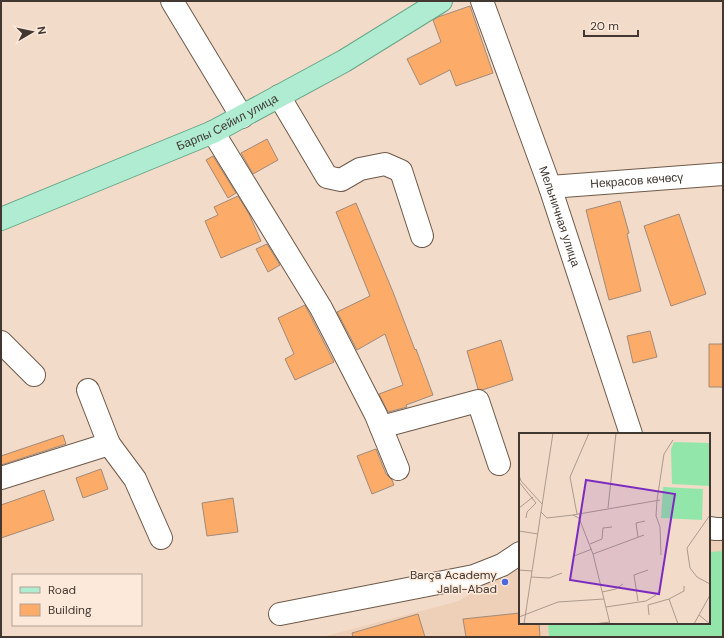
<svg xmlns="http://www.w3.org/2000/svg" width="724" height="638" font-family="'DM Sans',sans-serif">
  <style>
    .built { fill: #eecfb8 }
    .pitch { fill: #93e6aa }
    .building { fill: #fcab69; stroke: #a08a79 }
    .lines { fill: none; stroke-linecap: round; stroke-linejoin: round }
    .minor-casing { stroke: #6e5a4a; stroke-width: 24 }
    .major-casing { stroke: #66a586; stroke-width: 24 }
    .minor { stroke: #fff; stroke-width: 22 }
    .major { stroke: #afecd2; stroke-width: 22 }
    .poi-dot { fill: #4d68dd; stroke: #fce9da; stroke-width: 1.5 }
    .labels { text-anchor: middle; stroke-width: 3; stroke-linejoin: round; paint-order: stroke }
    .street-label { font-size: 12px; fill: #423831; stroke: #fce9da }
    .poi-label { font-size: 12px; fill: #423831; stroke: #fce9da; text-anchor: end }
    .inset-road { fill: none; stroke: #ac9a8c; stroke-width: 1 }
    .view { fill: #7b2cbf; fill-opacity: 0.15; stroke: #7b2cbf; stroke-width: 2 }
    .inset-edge { fill: none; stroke: #423831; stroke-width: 2 }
  </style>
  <rect width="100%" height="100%" fill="#f3dbc9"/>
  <!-- built -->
  <path class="built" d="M 723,534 L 723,637 L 322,637 L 459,601 L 520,563 L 520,623 L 709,623 L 709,535 Z"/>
  <!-- pitch -->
  <path class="pitch" d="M 723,551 L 723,637 L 549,637 L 548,623 L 709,623 L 709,552 Z"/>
  <!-- building -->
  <path class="building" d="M 470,6 L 493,73 L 456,86 L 450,70 L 420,85 L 407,59 L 441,42 L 433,20 L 438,17 Z
    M 267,139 L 278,160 L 253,174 L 241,153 Z
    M 213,156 L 236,193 L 228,198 L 206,160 Z
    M 238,196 L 249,214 L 261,241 L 221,258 L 205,221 L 218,215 L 214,207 Z
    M 620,201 L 629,233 L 627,234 L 641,291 L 609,300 L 586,210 Z
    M 356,203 L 393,292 L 415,350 L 416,349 L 433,395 L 406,405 L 407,407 L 388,412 L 379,394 L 403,385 L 385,334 L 357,350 L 337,312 L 370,296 L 336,212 Z
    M 679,214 L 706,294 L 671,306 L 644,226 Z
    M 267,244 L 280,265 L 268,272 L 256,249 Z
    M 305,305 L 334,362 L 295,380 L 285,359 L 294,354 L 278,318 Z
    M 650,331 L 657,357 L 633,363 L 627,336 Z
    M 501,340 L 513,380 L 482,390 L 478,389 L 467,351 Z
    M 709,344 L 723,344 L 723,387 L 709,387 Z
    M 63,435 L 66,444 L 1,465 L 1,456 Z
    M 376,449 L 386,474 L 392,480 L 394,485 L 372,494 L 357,456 Z
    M 101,469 L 108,489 L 83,498 L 76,478 Z
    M 44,490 L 54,520 L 1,538 L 1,505 Z
    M 233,498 L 238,532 L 207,536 L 202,503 Z
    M 520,613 L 520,623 L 539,623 L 540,637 L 466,637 L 463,619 Z
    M 418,614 L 425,637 L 353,637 L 352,633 Z"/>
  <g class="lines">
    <!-- minor casing -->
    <g class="minor-casing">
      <g id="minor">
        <path d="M 172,1 L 242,117"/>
        <path id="s1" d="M 482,1 L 550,187 L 631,434"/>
        <path d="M 279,96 L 327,177 L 341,180 L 360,169 L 385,164 L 401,171 L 422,236"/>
        <path d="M 213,132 L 321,308 L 376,415 L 398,469"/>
        <path id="s2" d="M 550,187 L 723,174"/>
        <path d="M 1,342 L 34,375"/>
        <path d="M 88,390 L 109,444"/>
        <path d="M 381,427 L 478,401 L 499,464"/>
        <path d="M 1,478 L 109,444 L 135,479 L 161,538"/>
        <path d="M 709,528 L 716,529 L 723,529"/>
        <path d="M 280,614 L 474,576 L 502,565 L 520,553"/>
      </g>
    </g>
    <!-- major casing -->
    <g class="major-casing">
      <g id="major">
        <path id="s3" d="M 1,219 L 213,132 L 344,61 L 441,1"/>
      </g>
    </g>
    <!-- minor -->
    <use href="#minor" class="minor"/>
    <!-- major -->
    <use href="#major" class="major"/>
  </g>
  <!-- markers -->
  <circle class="poi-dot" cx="505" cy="582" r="4"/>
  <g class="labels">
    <!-- street labels -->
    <g class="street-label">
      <text dy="4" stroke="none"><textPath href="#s3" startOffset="246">Барпы Сейил улица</textPath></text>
      <text dy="4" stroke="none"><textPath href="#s2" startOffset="87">Некрасов көчөсү</textPath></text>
      <text dy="4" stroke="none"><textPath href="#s1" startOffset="229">Мельничная улица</textPath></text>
    </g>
    <!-- poi labels -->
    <g class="poi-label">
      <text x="497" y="579">Barça Academy<tspan x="497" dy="14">Jalal-Abad</tspan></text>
    </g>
  </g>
  <!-- overview -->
  <g transform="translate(519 433)">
    <rect width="191" height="191" fill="#f3dbc9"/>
    <path d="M 155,9 L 191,10 L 191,53 L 153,51 L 152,16 ZM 144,54 L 184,56 L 183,87 L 142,85 Z" fill="#93e6aa"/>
    <path class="inset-road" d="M 0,42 L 2,48 L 23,71M 0,49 L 17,70 L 8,79 L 7,85M 0,75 L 14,64M 89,75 L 97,0M 22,79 L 28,85 L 54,82 L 60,85 L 74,121 L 91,191M 58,81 L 51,44 L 70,0M 54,82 L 141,67M 191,82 L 168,115 L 171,135 L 178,144 L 191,151M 0,98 L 19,101M 119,104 L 117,90 L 126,88M 71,111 L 83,106 L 84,95 L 93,94M 74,121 L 125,102M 142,122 L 141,94 L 137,83 L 138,67 L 145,21 L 154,7M 55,123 L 73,116M 0,137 L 13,138M 12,144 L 30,145 L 43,140M 83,159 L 97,156 L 104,151M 150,166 L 159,191M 119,168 L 115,142 L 129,137M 87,174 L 127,168 L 137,162M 130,182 L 129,172 L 150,166 L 165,158 L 165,153M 180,182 L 191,191M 0,184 L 39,169 L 85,166M 5,191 L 34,0M 75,191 L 91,189M 175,191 L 191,162"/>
    <path class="view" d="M 67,47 L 156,61 L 140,161 L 51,147 Z"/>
    <rect width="191" height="191" class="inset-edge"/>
  </g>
  <!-- border -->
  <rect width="724" height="638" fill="none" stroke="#423831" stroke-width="4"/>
  <!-- legend -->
  <rect x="12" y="574" width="130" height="52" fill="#fce9da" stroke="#b2a296"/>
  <rect x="20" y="587" width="20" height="6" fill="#afecd2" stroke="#b2a296"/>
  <text x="48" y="594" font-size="12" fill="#423831">Road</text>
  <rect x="20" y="604" width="20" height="12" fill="#fcab69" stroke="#b2a296"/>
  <text x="48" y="614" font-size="12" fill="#423831">Building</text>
  <!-- north arrow -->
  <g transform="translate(32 32) rotate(81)" stroke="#fce9da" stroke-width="3" paint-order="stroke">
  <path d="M0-3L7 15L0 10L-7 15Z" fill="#423831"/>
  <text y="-6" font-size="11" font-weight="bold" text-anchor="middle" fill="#423831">N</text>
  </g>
  <!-- scale -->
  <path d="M584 30v6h54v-6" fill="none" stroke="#423831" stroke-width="2"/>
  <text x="590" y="30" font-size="12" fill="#423831" stroke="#fce9da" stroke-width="3" paint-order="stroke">20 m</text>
</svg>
